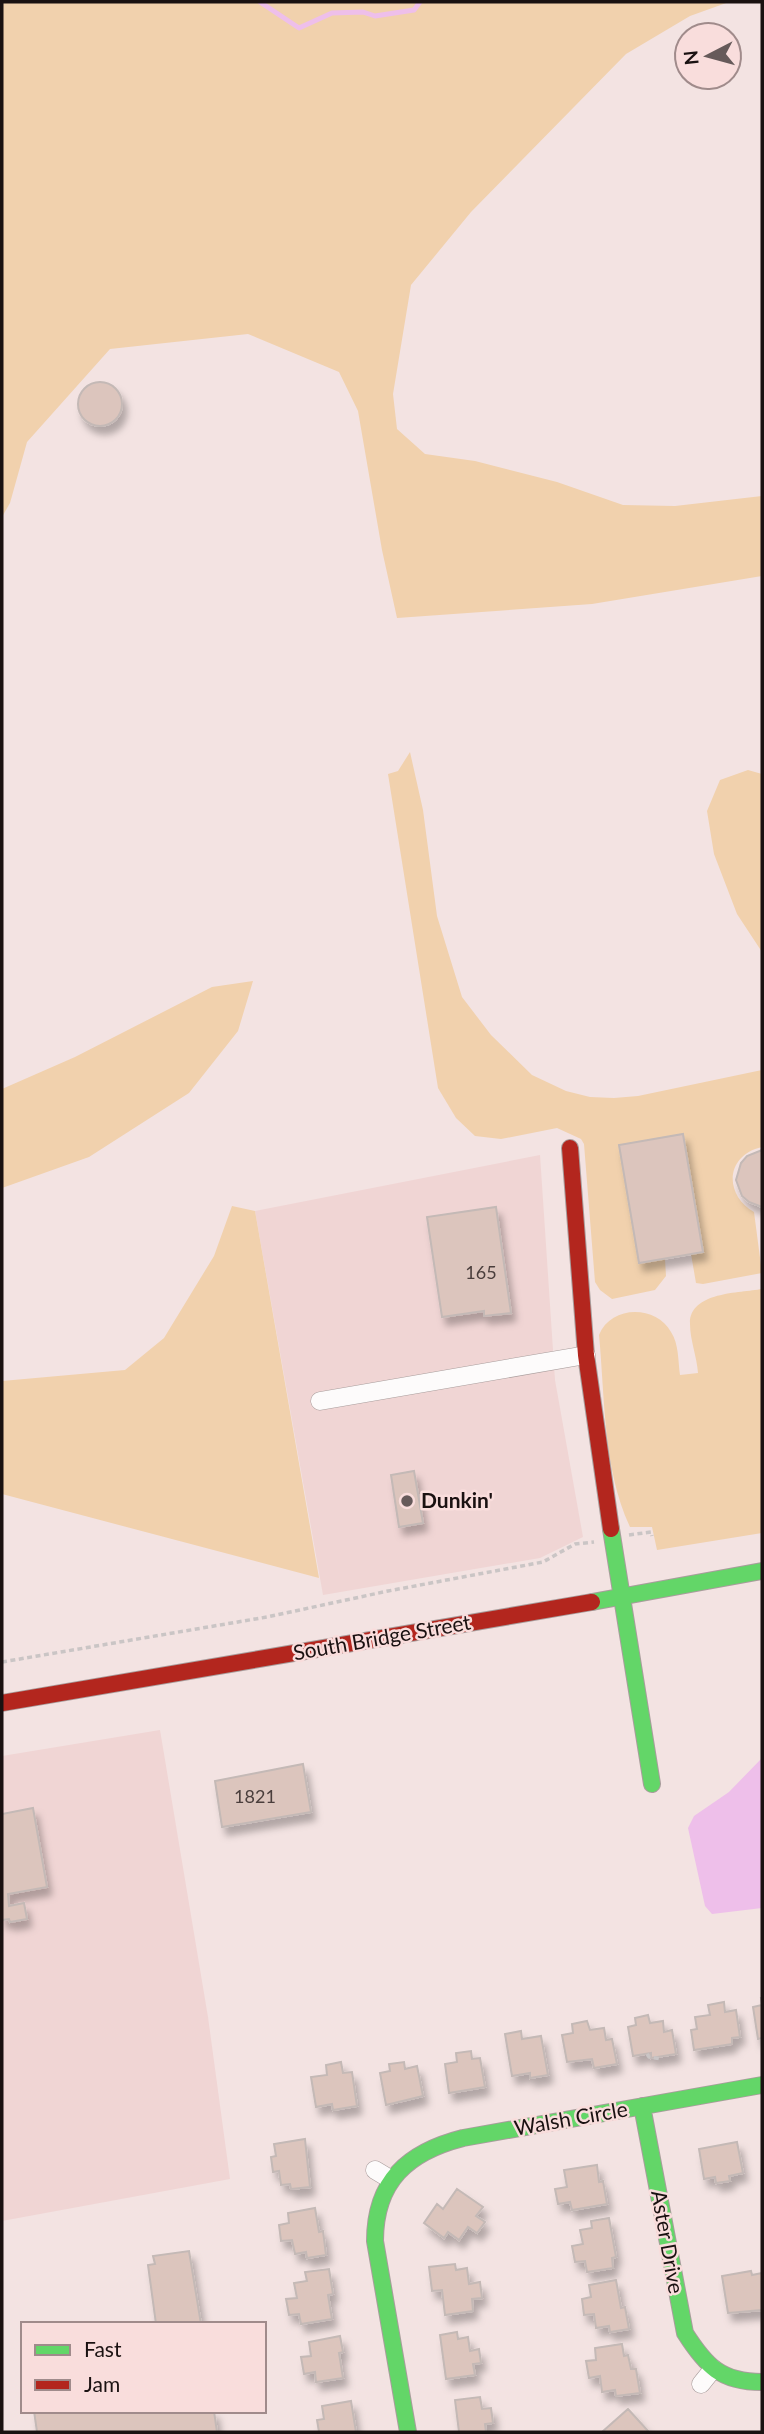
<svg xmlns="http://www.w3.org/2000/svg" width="764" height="2434" font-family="Lato,sans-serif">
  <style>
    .built { fill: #f0d5d4 }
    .green { fill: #f1d1ad }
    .water { fill: #eebfea }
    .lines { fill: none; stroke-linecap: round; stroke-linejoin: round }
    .stream { stroke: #eebfea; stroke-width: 5 }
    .building { fill: #dcc5bd; stroke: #c4b9b6; stroke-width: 2; filter: url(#shadow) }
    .street-casing { stroke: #a89d9c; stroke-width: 19 }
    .fast-casing { stroke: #a89d9c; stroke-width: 18 }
    .jam-casing { stroke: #a89d9c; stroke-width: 18 }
    .path { stroke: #cac5c5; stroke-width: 3.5; stroke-dasharray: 5 3.5; stroke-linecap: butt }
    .street { stroke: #fdfbfb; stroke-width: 18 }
    .fast { stroke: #63d668; stroke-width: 16 }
    .jam { stroke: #b3261e; stroke-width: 16 }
    .poi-dot { fill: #665a5a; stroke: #f9dddc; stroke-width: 2.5 }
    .labels { text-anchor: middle; stroke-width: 5; stroke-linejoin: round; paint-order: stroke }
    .number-label { font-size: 18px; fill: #4a3e3c }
    .poi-label { font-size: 21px; font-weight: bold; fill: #1a1111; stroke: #f9dddc; text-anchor: start }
    .street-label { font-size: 21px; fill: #1a1111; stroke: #f9dddc }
  </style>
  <defs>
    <filter id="shadow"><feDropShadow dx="4.5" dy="8" stdDeviation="3.5" flood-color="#0004"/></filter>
  </defs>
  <rect width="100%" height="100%" fill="#f3e3e2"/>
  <!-- built -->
  <path class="built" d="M 540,1155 L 555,1380 L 583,1537 L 540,1558 L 323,1595 L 255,1211 Z
    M 160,1730 L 208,2017 L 230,2179 L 2,2221 L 2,1756 Z"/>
  <!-- green -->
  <path class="green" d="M 2,2 L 729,2 L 690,16 L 626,54 L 471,212 L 411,285 L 393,394 L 397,429 L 425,454 L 475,461 L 557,482 L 623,505 L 675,506 L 762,496 L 762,576 L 592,604 L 397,618 L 382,550 L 358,411 L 339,372 L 248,334 L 110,349 L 27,442 L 10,503 L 2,517 Z
    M 410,752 L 423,810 L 437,916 L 462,997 L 491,1035 L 532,1075 L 566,1091 L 590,1097 L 614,1098 L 638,1096 L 762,1070 L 762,1147 C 726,1155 723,1194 754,1212 L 762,1273 L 703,1284 L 696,1283 L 691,1254 L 703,1251 L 682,1134 L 619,1145 L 639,1263 L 665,1259 L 666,1276 L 655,1290 L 612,1299 L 600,1290 L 595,1282 L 584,1144 L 581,1139 L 557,1128 L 501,1139 L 475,1136 L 456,1118 L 438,1088 L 388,774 L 398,771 Z
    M 748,770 L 762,774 L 762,952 L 737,914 L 714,854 L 707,811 L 720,780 Z
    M 253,981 L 238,1031 L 189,1093 L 89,1157 L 2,1188 L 2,1089 L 75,1057 L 212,987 Z
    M 232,1206 L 255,1211 L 319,1578 L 2,1494 L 2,1381 L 125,1370 L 164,1338 L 214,1256 Z
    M 762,1289 L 762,1533 L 657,1550 L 652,1527 L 630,1527 C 603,1469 605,1398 599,1335 C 611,1305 656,1305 671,1332 C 679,1344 678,1361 680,1375 L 698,1373 C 697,1357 690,1340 690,1324 C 689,1292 739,1293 762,1289 Z"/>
  <!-- water -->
  <path class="water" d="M 762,1758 L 762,1908 L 712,1914 L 705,1906 L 688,1828 L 694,1816 L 729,1792 Z"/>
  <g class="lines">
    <!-- stream -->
    <path class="stream" d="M 260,2 L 299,28 L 332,13 L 363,12 L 375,16 L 414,10 L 420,2"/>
  </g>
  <!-- building -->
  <path class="building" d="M78 404a22 22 0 1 1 44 0a22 22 0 1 1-44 0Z
    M 683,1134 L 703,1252 L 639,1263 L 619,1145 Z
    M 762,1150 L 762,1207 L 749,1202 L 742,1196 L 736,1180 L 741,1163 L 747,1156 Z
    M 496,1207 L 511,1313 L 484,1316 L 484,1311 L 442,1317 L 427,1217 Z
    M 414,1471 L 423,1523 L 399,1527 L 391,1475 Z
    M 303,1764 L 311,1812 L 222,1827 L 215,1781 Z
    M 33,1808 L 47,1887 L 8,1894 L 9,1906 L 24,1903 L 27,1919 L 10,1922 L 9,1919 L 2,1920 L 2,1814 Z
    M 761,1998 L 762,1998 L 762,2038 L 758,2039 L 753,2007 L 762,2005 Z
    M 724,2002 L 725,2012 L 736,2010 L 740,2037 L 732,2038 L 732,2044 L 694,2050 L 691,2030 L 697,2029 L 695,2017 L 710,2015 L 708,2005 Z
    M 648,2015 L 650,2023 L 663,2021 L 664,2032 L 672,2030 L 676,2054 L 651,2058 L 651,2053 L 633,2056 L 628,2027 L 636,2025 L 635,2018 Z
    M 587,2021 L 590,2030 L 604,2028 L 606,2040 L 612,2039 L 617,2064 L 594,2068 L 592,2059 L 567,2062 L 562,2035 L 573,2033 L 572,2024 Z
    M 521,2031 L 522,2039 L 541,2036 L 548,2075 L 530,2078 L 530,2073 L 512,2076 L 505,2034 Z
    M 471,2051 L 472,2059 L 480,2058 L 485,2087 L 449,2093 L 445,2064 L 457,2062 L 456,2053 Z
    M 341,2062 L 343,2073 L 352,2072 L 357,2106 L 333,2110 L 332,2104 L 316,2107 L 311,2077 L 327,2075 L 326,2065 Z
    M 404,2062 L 405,2069 L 417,2066 L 423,2096 L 386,2105 L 380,2073 L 390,2071 L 389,2064 Z
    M 305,2139 L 310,2187 L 291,2189 L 290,2184 L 281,2185 L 279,2171 L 273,2172 L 271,2157 L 276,2156 L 274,2144 Z
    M 737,2142 L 743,2173 L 729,2176 L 730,2181 L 716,2183 L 715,2177 L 704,2179 L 699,2149 Z
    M 597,2165 L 599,2182 L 603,2181 L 607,2204 L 572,2210 L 570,2202 L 558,2204 L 555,2189 L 567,2187 L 564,2170 Z
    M 457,2189 L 483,2207 L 476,2216 L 485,2222 L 477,2233 L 468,2227 L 459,2240 L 448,2232 L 444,2238 L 424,2223 L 437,2204 L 443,2209 Z
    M 315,2208 L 319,2232 L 323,2231 L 326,2255 L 307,2258 L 306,2252 L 295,2254 L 292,2240 L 281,2241 L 279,2225 L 289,2223 L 288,2213 Z
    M 609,2218 L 616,2257 L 612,2258 L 613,2268 L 587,2272 L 585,2261 L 575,2262 L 572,2246 L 583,2244 L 580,2230 L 592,2228 L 591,2221 Z
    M 189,2251 L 201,2324 L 156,2324 L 148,2265 L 155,2264 L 153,2256 Z
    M 455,2264 L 456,2270 L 467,2268 L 469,2284 L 480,2282 L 482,2298 L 472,2299 L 473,2311 L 445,2315 L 442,2290 L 432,2291 L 429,2267 Z
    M 329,2269 L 333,2294 L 328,2295 L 332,2319 L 301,2324 L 299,2314 L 289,2315 L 286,2299 L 297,2298 L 294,2283 L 307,2281 L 305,2272 Z
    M 751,2271 L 752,2275 L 762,2273 L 762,2310 L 728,2313 L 722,2276 Z
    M 616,2280 L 621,2308 L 625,2307 L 629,2329 L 610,2332 L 609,2326 L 596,2328 L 594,2314 L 584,2315 L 582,2299 L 591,2297 L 589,2285 Z
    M 457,2332 L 458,2339 L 468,2337 L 470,2351 L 479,2349 L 481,2363 L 473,2364 L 475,2375 L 446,2379 L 440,2335 Z
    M 340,2336 L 343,2352 L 339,2353 L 343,2378 L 316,2382 L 315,2372 L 304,2374 L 301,2357 L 311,2356 L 309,2342 Z
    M 622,2344 L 624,2356 L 628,2355 L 631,2369 L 636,2369 L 640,2393 L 616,2396 L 615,2390 L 602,2392 L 600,2376 L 589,2378 L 586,2361 L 596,2360 L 595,2348 Z
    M 480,2397 L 482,2409 L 491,2408 L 493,2423 L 485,2424 L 486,2432 L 459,2432 L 455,2400 Z
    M 351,2401 L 356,2432 L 319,2432 L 317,2420 L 324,2419 L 322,2406 Z
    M 628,2409 L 649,2432 L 602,2432 Z
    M 34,2411 L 214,2411 L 217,2432 L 37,2432 Z"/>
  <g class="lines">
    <!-- street casing -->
    <g class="street-casing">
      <path id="street" d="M 320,1401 L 586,1355
        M 375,2170 L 390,2179
        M 701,2384 L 713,2369"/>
    </g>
    <!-- fast casing -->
    <g class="fast-casing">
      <path id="fast" d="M 611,1529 L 652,1784
        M 592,1602 L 762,1571
        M 642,2106 L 685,2333 C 706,2366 721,2382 762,2382
        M 408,2432 L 375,2241 C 375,2181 408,2152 463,2138 L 762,2085"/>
    </g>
    <!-- jam casing -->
    <g class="jam-casing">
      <path id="jam" d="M 570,1148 L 586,1355 L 611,1529
        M 2,1703 L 592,1602"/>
    </g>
    <!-- path -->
    <path class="path" d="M 629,1535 L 651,1532 L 652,1536
      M 2,1662 L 267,1617 L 388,1591 L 543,1562 L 575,1544 L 594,1542
      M 647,2054 L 649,2057 L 661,2059"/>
    <!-- street -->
    <use href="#street" class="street"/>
    <!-- fast -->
    <use href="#fast" class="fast"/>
    <!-- jam -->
    <use href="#jam" class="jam"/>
  </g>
  <!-- markers -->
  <circle class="poi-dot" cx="407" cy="1501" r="7"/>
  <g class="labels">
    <!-- number labels -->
    <g class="number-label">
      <text x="481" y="1279">165</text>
      <text x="255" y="1803">1821</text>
    </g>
    <!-- poi labels -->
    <g class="poi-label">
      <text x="421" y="1508">Dunkin'</text>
    </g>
    <!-- street labels -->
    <g class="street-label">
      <text transform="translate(382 1638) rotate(-10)" y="7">South Bridge Street</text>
      <text transform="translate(571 2119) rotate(-10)" y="7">Walsh Circle</text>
      <text transform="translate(667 2242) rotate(80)" y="7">Aster Drive</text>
    </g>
  </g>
  <!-- border -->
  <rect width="764" height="2434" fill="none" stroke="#1a1111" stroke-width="7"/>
  <!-- legend -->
  <rect x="21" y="2322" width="245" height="91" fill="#f9dddc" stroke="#a08b8b" stroke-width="2"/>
  <rect x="35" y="2345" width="35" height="10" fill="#63d668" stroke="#a08b8b" stroke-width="2"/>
  <text x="84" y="2357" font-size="21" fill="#1a1111">Fast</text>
  <rect x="35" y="2380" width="35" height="10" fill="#b3261e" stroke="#a08b8b" stroke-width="2"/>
  <text x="84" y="2392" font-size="21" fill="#1a1111">Jam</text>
  <!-- north arrow -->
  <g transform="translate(708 56) rotate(264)"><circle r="33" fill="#f9dddc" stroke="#a08b8b" stroke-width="2"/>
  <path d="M0-5L12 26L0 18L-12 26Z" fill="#665a5a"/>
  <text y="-10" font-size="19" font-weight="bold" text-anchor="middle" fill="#1a1111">N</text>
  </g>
</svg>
